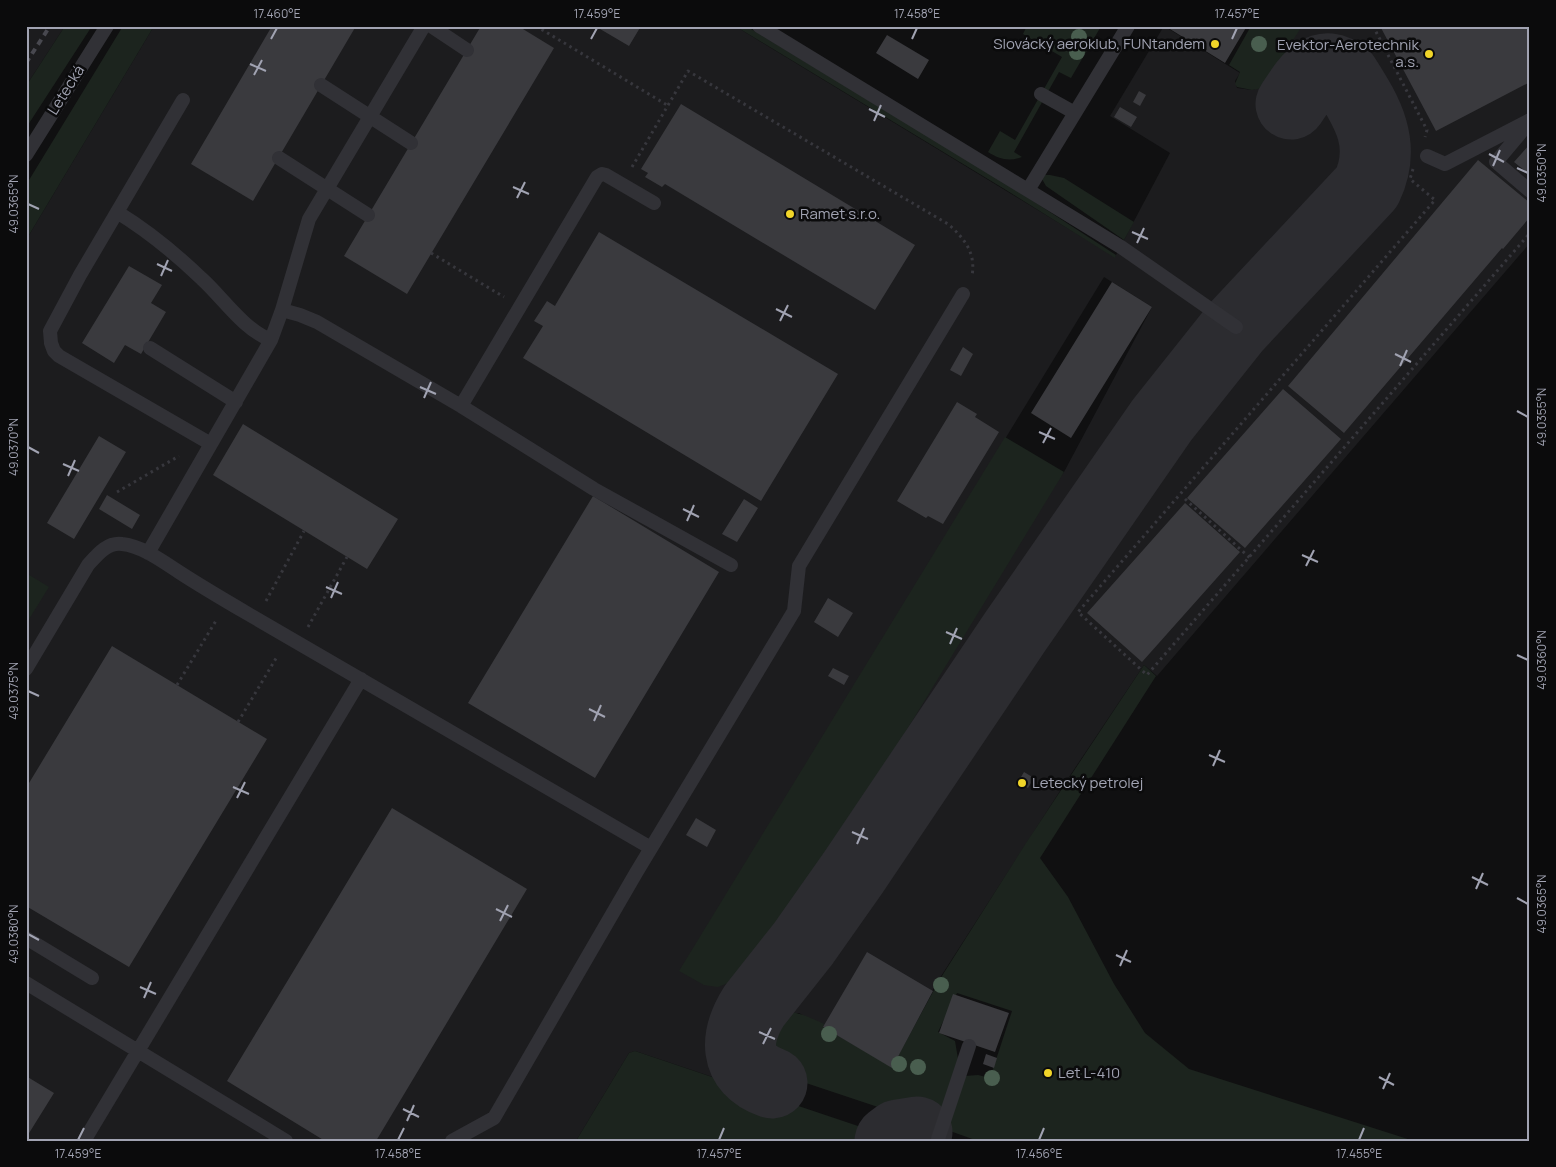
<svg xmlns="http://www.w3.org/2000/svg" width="1556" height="1167" font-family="Manrope,sans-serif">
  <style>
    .built { fill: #1c1c1e; fill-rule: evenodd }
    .green { fill: #1c241e }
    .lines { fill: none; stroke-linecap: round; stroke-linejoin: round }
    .taxiway { stroke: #2c2c30; stroke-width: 71 }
    .building { fill: #3a3a3e }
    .path { stroke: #37373d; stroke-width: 3; stroke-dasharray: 2.5 4; stroke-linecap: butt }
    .service { stroke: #313136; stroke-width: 14 }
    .rail { stroke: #48484f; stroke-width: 4; stroke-dasharray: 6 5; stroke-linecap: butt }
    .tree { fill: #495e4f }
    .ticks { fill: none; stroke: #a1a3b2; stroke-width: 2 }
    .poi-dot { fill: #f1d529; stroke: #0b0b0c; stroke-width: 2 }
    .labels { text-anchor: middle; stroke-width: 5; stroke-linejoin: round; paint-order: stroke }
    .poi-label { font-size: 15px; fill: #a1a3b2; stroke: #0b0b0c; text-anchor: start }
    .street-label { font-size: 15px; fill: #a1a3b2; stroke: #0b0b0c }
    .neatline { fill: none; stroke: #a1a3b2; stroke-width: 2 }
    .ticks-label { font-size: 12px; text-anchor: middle; fill: #a1a3b2 }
  </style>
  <rect width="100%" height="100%" fill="#101011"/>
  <!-- built -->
  <path class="built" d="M 32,26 L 65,26 L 26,86 L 26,36 Z
    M 154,26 L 735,26 L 1115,257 L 1170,153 L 1110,116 L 1164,26 L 1240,73 L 1235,81 L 1237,88 L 1252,90 L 1263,87 L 1301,26 L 1530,26 L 1530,243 L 1157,676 L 1144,665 L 1069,777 L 936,984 L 892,1066 L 799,1013 L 790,1013 L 791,1071 L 803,1082 L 796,1105 L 635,1051 L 629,1053 L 576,1141 L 26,1141 L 26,240 ZM 1104,277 L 1152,307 L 1064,472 L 680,971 Z"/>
  <!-- green -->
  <path class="green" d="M 65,26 L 92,26 L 26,128 L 26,86 Z
    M 123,26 L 154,26 L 26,240 L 26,185 Z
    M 735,26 L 746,26 L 1002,181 L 1116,255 L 1115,258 L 1006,190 Z
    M 1027,26 L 1100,28 L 1071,78 L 1059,72 L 1014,152 L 1022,157 C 1009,162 999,159 988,152 L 1000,131 L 1015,140 L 1062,57 L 1023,34 Z
    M 1251,26 L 1302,26 L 1263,88 L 1252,90 L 1237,87 L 1235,84 L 1240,72 L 1229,65 Z
    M 1045,175 L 1050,175 L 1064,178 L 1134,222 L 1124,240 L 1046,186 L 1042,179 Z
    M 1005,437 L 1064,472 L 792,918 L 762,962 L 740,978 L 718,987 L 704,985 L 679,971 Z
    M 26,573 L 49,587 L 26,624 Z
    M 1144,665 L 1156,676 L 1040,858 L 1068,897 L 1114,984 L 1145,1033 L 1189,1069 L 1414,1141 L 978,1141 L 950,1131 L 947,1126 L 965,1076 L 978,1075 L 990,1078 L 1012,1011 L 957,993 L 938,1032 L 955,1041 L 958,1059 L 937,1122 L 932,1125 L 803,1082 L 781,1061 L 777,1053 L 772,1022 L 775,1014 C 790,1007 811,1018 824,1024 L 823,1027 L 892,1067 L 940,979 L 1026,843 Z
    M 635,1051 L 861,1127 L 868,1131 L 873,1141 L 576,1141 L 629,1053 Z"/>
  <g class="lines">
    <!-- taxiway -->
    <path class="taxiway" d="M 772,1083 C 732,1069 735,1036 754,1006 L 803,944 L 853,873 L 1015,632 L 1162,420 L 1236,327 L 1367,187 C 1387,145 1368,113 1345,77 C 1320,54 1304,85 1291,104
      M 890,1141 L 898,1135 L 917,1132"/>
  </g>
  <!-- building -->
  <path class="building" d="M 272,26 L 356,26 L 253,201 L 191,164 Z
    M 481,26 L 518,26 L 554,48 L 407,294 L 344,256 Z
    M 595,26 L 641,26 L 629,46 Z
    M 1165,26 L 1247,26 L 1225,63 Z
    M 1380,26 L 1530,26 L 1530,82 L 1436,131 Z
    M 887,35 L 929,60 L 918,79 L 876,53 Z
    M 1139,91 L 1146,95 L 1140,106 L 1133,102 Z
    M 681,104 L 915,245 L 875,310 L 665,184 L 662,187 L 645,177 L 648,173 L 641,169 Z
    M 1120,107 L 1137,117 L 1131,127 L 1114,117 Z
    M 1530,144 L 1530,175 L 1514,162 Z
    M 1478,160 L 1530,203 L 1530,217 L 1503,249 L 1502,248 L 1344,433 L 1288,386 Z
    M 599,232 L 838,374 L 761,501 L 523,358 L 543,326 L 534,321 L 547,301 L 555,306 L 556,304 Z
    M 129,266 L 162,285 L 151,303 L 166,312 L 141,354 L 125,345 L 114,363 L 82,343 Z
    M 1112,282 L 1152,307 L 1071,438 L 1031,413 Z
    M 963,347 L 973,354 L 961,376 L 950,370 Z
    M 1283,389 L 1341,439 L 1245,548 L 1187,498 Z
    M 957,402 L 977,414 L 975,417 L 999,432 L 943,524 L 928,516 L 926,518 L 897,501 Z
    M 243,424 L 398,519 L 367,569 L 213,475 Z
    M 99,436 L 126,452 L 74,539 L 47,523 Z
    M 107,495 L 140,515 L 132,529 L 99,509 Z
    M 593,496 L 719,572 L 595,778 L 468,703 Z
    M 744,499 L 758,508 L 737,542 L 722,534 Z
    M 1185,503 L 1240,552 L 1142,662 L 1087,613 Z
    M 828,598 L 853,613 L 838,637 L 814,622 Z
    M 112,646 L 267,739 L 129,967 L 26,906 L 26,788 Z
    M 833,668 L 849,676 L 844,685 L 828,676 Z
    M 1024,772 L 1034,778 L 1028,788 L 1018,782 Z
    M 392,808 L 527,889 L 376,1141 L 325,1141 L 227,1081 Z
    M 696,818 L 716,830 L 707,847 L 686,835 Z
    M 867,952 L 933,991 L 892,1068 L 823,1027 Z
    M 953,994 L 1009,1013 L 995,1052 L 939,1033 Z
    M 986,1054 L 997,1058 L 994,1068 L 983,1064 Z
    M 26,1076 L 54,1093 L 26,1138 Z"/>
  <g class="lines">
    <!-- path -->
    <path class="path" d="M 536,26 L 667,105
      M 1373,26 L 1427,130 L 1425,137
      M 632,167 L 688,71 L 948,224 C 965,239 976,253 972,276
      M 1413,169 L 1410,179 L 1435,200 L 1078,612 L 1147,675 L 1530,233
      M 431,253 L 504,297
      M 117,492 L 179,456
      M 1185,499 L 1250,558
      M 266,601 L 304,531
      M 308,627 L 347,557
      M 177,685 L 217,619
      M 238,722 L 278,655"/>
    <!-- service -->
    <path class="service" d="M 431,26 L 467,50
      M 759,26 L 1121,247 L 1236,327
      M 321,85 L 411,143
      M 1041,94 L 1075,113
      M 183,100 L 80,275 L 50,331 L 51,343 L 54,351 L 59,356 L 211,444
      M 1528,124 L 1496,162 L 1530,191
      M 26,155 L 107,26
      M 1427,156 L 1445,164 L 1530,120
      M 279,158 L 368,215
      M 1028,190 L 1128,26
      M 117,212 C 148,231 176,254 202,279 C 224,299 243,329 271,340
      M 282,310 L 309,219 L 424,26
      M 150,348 L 236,402
      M 461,406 L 597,177 L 602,174 L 606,175 L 654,203
      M 148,553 L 271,340 L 282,310 L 300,315 L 317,322 L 461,406 L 594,489 L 731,565
      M 26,669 L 88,565 C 97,555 107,542 122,544 C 142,546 162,561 179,572 C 202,587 226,601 250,615 C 384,693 518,770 651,848
      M 26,938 L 92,978
      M 26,983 L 286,1141
      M 938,1139 L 969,1046
      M 84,1141 L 361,679
      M 452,1141 L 494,1118 L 636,873 L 794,611 L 799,566 L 963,294"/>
    <!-- rail -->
    <path class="rail" d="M 26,63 L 50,26"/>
  </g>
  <!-- trees -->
  <g class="tree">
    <circle cx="1079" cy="37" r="8"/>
    <circle cx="1259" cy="44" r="8"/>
    <circle cx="1077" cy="52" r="8"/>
    <circle cx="941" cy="985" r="8"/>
    <circle cx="829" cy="1034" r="8"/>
    <circle cx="899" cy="1064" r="8"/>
    <circle cx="918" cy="1067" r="8"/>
    <circle cx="992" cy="1078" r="8"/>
  </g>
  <!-- ticks -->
  <path class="ticks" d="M 271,39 L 277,28M 591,39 L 597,28M 912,39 L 917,28M 1232,39 L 1237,28M 250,64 L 266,71M 254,75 L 262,60M 869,109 L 885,117M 874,121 L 881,105M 1489,154 L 1504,162M 1493,166 L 1500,150M 1517,168 L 1528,173M 513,187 L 529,194M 517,198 L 525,182M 28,204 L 39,209M 1132,232 L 1148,239M 1137,243 L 1144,228M 157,264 L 172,271M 161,276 L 168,260M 776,309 L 792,317M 780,321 L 788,305M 1395,354 L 1411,362M 1400,366 L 1407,350M 420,387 L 436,394M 424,398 L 431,382M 1517,411 L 1528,417M 1039,432 L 1055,439M 1043,443 L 1051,428M 28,447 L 39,453M 63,464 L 79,471M 68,476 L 75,460M 683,509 L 699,517M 687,521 L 694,505M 1302,555 L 1318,562M 1306,566 L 1314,550M 326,587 L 342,594M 331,598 L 338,582M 946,632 L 962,639M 950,644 L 957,628M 1517,655 L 1528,660M 28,691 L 39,696M 589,709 L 605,717M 594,721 L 601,705M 1209,755 L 1225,762M 1213,766 L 1220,750M 233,787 L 249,794M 237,798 L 245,782M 852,832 L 868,839M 857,844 L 864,828M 1472,877 L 1488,885M 1476,889 L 1483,873M 1517,898 L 1528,904M 496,909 L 512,917M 500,921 L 508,905M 28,934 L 39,940M 1116,955 L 1131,962M 1120,966 L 1127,950M 140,987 L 156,994M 144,998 L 151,982M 759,1032 L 775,1039M 763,1044 L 771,1028M 1379,1077 L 1394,1085M 1383,1089 L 1390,1073M 403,1109 L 419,1117M 407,1121 L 414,1105M 78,1140 L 84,1128M 398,1140 L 404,1128M 719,1140 L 724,1128M 1039,1140 L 1044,1128M 1359,1140 L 1364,1128"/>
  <!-- markers -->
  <g class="poi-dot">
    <circle cx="1215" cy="44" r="5"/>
    <circle cx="1429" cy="54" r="5"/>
    <circle cx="790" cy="214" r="5"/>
    <circle cx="1022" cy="783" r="5"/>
    <circle cx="1048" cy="1073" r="5"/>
  </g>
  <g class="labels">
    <!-- poi labels -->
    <g class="poi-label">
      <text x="1205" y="49" text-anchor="end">Slovácký aeroklub, FUNtandem</text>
      <text x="1419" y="50" text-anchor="end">Evektor-Aerotechnik<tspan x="1419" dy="17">a.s.</tspan></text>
      <text x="800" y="219">Ramet s.r.o.</text>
      <text x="1032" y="788">Letecký petrolej</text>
      <text x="1058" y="1078">Let L-410</text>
    </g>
    <!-- street labels -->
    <g class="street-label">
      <text transform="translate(66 90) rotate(-58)" y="5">Letecká</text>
    </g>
  </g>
  <!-- border -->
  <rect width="1556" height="1167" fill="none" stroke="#0b0b0c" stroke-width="55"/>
  <rect x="28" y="28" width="1500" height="1112" class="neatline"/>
  <g class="ticks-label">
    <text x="277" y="18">17.460°E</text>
    <text x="597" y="18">17.459°E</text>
    <text x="917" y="18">17.458°E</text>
    <text x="1237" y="18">17.457°E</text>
    <text transform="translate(1542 173) rotate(-90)" y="4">49.0350°N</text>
    <text transform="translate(14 204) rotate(-90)" y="4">49.0365°N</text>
    <text transform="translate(1542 417) rotate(-90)" y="4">49.0355°N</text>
    <text transform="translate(14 447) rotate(-90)" y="4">49.0370°N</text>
    <text transform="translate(1542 660) rotate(-90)" y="4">49.0360°N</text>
    <text transform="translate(14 691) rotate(-90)" y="4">49.0375°N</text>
    <text transform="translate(1542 904) rotate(-90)" y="4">49.0365°N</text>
    <text transform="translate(14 934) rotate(-90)" y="4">49.0380°N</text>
    <text x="78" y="1158">17.459°E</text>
    <text x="398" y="1158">17.458°E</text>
    <text x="719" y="1158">17.457°E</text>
    <text x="1039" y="1158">17.456°E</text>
    <text x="1359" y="1158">17.455°E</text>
  </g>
</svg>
